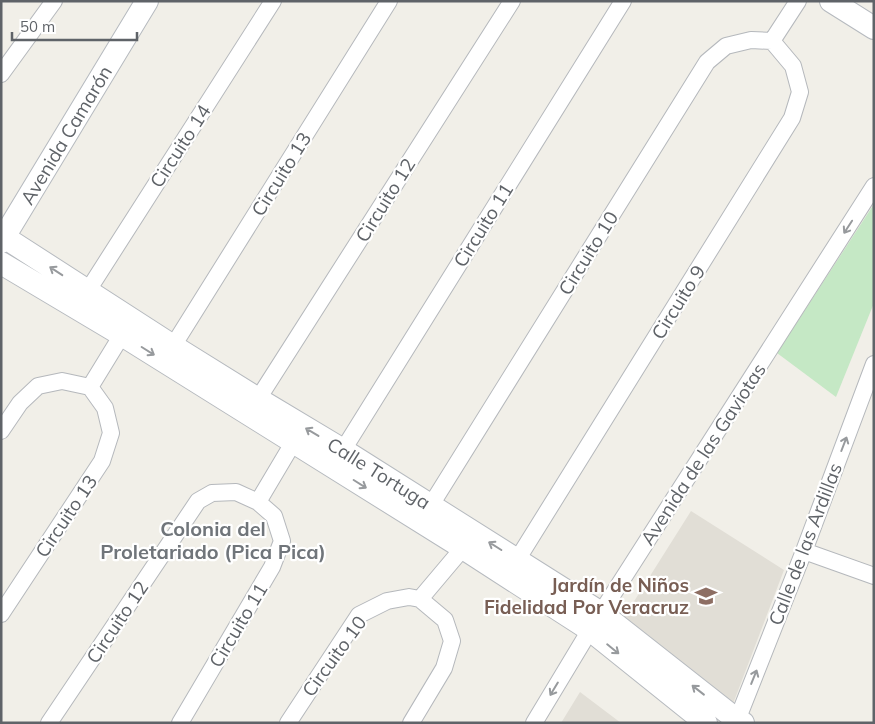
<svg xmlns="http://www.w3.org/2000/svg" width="875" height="724" font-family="Mulish,sans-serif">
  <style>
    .education { fill: #e1ded6 }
    .green { fill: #c5e8c5 }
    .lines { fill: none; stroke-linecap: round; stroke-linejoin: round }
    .street-casing { stroke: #b5b8bc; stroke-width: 18 }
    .secondary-casing { stroke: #b6babf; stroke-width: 24 }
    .street { stroke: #fff; stroke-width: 16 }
    .secondary { stroke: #fff; stroke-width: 22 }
    .oneway { stroke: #979a9d }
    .labels { text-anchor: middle; stroke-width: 4.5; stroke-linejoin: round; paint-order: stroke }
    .street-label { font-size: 19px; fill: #5f6368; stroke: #fff }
    .education-label { font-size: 19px; font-weight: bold; fill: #785e54; stroke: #fff; text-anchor: end }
    .neighbourhood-label { font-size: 20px; font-weight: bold; fill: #70757a; stroke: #fff }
  </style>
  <rect width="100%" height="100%" fill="#f1efe8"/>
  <!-- education -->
  <path class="education" d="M 691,511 L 784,570 L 731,709 L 621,622 Z
    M 580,692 L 621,723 L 561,723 Z"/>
  <!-- green -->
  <path class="green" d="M 874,204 L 874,303 L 836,397 L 777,353 Z"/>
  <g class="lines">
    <!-- street casing -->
    <g class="street-casing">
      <path id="street" d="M 772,41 L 798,1
        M 1,74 L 54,1
        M 87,292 L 273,1
        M 173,346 L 389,1
        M 90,387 L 128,325
        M 258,399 L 512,1
        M 1,431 L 20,403 L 38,386 L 62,381 L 90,387
        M 343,450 L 623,1
        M 258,502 L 293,443
        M 431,505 L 707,62 L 726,46 L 751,40 L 772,41
        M 804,551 L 874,576
        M 517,560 L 792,118 L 800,92 L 793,66 L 772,41
        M 420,599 L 463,548 L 468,538
        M 1,614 L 102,461 L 111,433 L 105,408 L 90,387
        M 49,723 L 198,501 L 212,493 L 236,492 L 258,502 L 274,516 L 282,541 L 272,567 L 180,723
        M 288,723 L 359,615 L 387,601 L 409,597 L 420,599 L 445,620 L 452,641 L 444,668 L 411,723
        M 534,723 L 590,630 L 874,186
        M 736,723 L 804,551 L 874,364"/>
    </g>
    <!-- secondary casing -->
    <g class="secondary-casing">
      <path id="secondary" d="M 831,1 L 874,28
        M 1,235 L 173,346 L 258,399 L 343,450 L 601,613 L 737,720 L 743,723
        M 1,242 L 147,1
        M 1,263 L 122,335 L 463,548 L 590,630 L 706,723"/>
    </g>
    <!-- street -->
    <use href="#street" class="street"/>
    <!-- secondary -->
    <use href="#secondary" class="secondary"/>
  </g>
  <!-- one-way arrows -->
  <defs><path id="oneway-shaft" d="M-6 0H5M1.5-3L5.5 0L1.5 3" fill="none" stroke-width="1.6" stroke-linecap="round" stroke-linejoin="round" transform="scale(1.25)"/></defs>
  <g class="oneway">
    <use href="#oneway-shaft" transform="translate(848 227) rotate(123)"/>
    <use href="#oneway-shaft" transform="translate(56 271) rotate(-147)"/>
    <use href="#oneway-shaft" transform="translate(148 351) rotate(32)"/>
    <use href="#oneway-shaft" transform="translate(312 432) rotate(-149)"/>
    <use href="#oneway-shaft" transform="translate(844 444) rotate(-69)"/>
    <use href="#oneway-shaft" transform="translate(360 484) rotate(32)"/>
    <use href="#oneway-shaft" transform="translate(495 546) rotate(-148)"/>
    <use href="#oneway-shaft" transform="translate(613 649) rotate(39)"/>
    <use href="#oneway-shaft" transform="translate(754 677) rotate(-68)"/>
    <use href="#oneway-shaft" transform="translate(554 689) rotate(121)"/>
    <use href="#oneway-shaft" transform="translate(698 690) rotate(-142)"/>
  </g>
  <!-- icons -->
  <defs>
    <g id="school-bare" transform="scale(1.725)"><path d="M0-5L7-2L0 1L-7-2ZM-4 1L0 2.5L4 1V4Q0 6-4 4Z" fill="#8d6e63" stroke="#fff" stroke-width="2.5" paint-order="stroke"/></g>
  </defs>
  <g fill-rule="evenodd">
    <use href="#school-bare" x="706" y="596"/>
  </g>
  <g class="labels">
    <!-- street labels -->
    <g class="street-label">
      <text transform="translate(66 135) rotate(-59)" y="7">Avenida Camarón</text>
      <text transform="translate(180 146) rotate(-57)" y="7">Circuito 14</text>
      <text transform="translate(281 174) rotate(-58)" y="7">Circuito 13</text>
      <text transform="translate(385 200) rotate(-58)" y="7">Circuito 12</text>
      <text transform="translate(483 225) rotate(-58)" y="7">Circuito 11</text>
      <text transform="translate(588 253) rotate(-58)" y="7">Circuito 10</text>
      <text transform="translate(678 302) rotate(-58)" y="7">Circuito 9</text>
      <text transform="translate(703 454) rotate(-57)" y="7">Avenida de las Gaviotas</text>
      <text transform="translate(379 473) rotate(32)" y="7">Calle Tortuga</text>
      <text transform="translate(66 516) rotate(-56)" y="7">Circuito 13</text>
      <text transform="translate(805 544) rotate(-69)" y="7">Calle de las Ardillas</text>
      <text transform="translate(117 622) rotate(-56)" y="7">Circuito 12</text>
      <text transform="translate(238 625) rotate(-59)" y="7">Circuito 11</text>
      <text transform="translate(334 656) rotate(-54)" y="7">Circuito 10</text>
    </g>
    <!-- education labels -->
    <g class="education-label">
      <text x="689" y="592">Jardín de Niños<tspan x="689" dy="22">Fidelidad Por Veracruz</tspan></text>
    </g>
    <!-- neighbourhood labels -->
    <g class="neighbourhood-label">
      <text x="213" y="536">Colonia del<tspan x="213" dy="23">Proletariado (Pica Pica)</tspan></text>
    </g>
  </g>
  <!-- border -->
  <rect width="875" height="724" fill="none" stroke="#5f6368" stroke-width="5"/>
  <!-- scale -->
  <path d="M12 32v8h125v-8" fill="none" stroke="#5f6368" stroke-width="2.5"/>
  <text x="20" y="32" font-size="15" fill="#5f6368" stroke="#ffffff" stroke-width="4" paint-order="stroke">50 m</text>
</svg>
